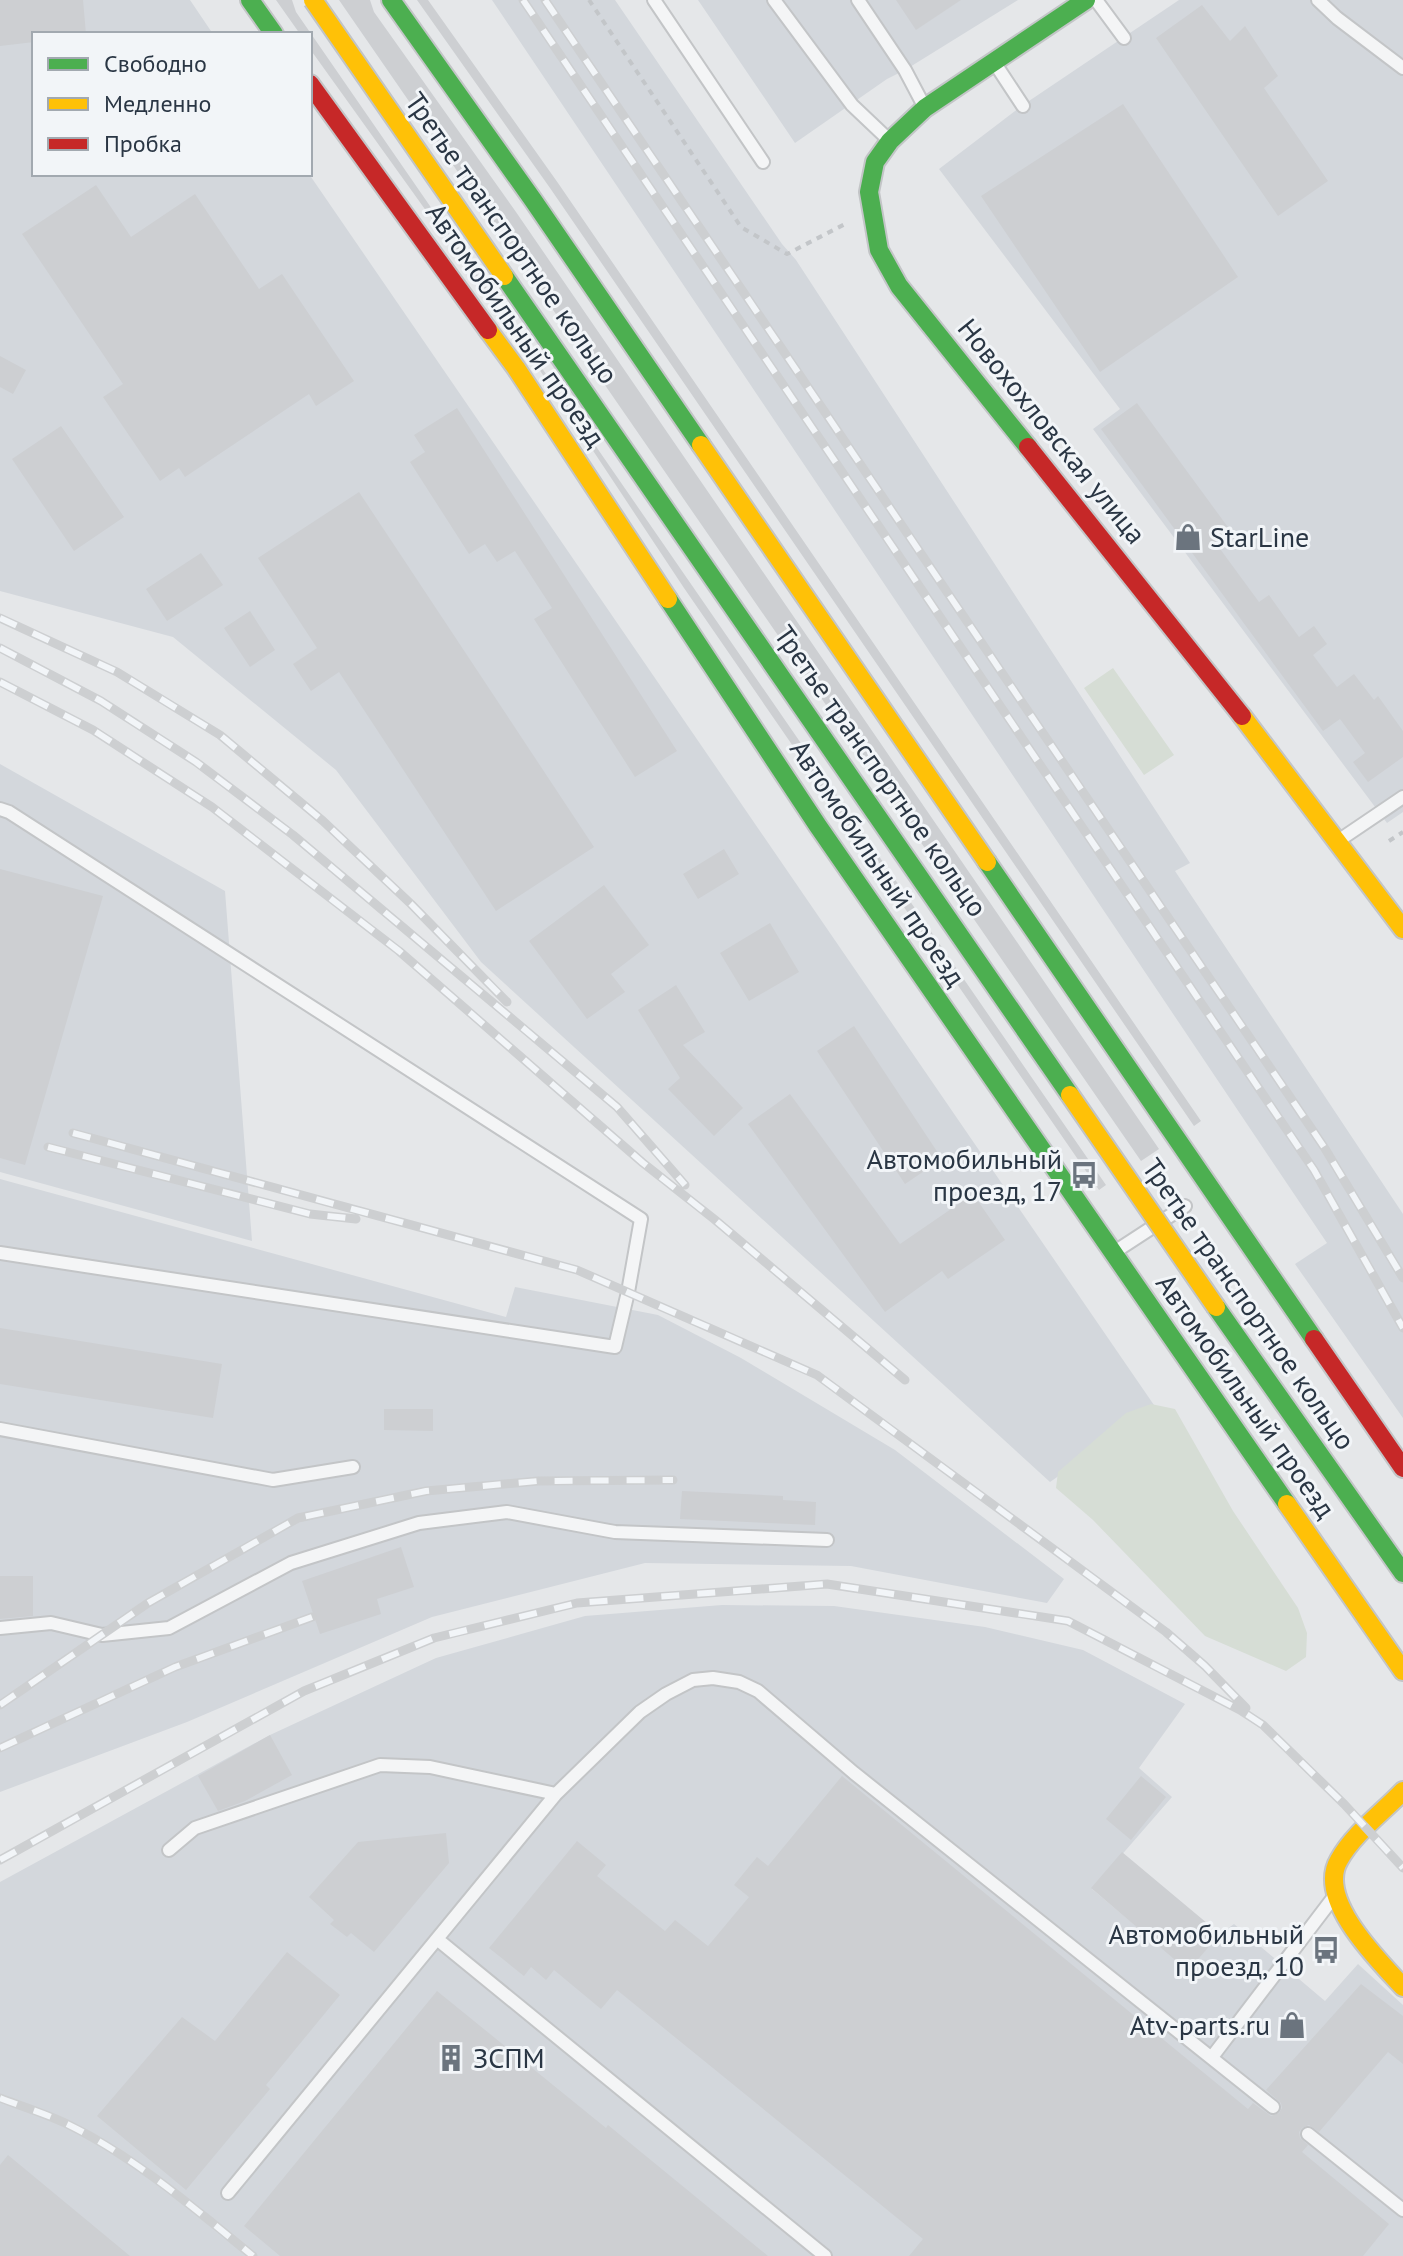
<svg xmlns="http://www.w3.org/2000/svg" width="1403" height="2256" font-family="'PT Sans',sans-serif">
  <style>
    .built { fill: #d3d7dc }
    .green { fill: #d6ddd5 }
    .building { fill: #cdcfd2 }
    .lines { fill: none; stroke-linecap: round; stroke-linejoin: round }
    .lane-casing { stroke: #c3c5c7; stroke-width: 16 }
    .fast-casing { stroke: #c3c5c7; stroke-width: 22 }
    .slow-casing { stroke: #c3c5c7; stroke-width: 22 }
    .jam-casing { stroke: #c3c5c7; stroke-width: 22 }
    .path { stroke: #c3c6c9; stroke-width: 4; stroke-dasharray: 6 6; stroke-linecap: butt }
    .lane { stroke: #f4f5f6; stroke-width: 12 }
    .fast { stroke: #4caf50; stroke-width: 18 }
    .slow { stroke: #ffc107; stroke-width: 18 }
    .jam { stroke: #c62828; stroke-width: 18 }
    .rail-casing { stroke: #cdcfd1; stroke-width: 9 }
    .rail { stroke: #f2f5f8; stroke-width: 6; stroke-dasharray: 18; stroke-linecap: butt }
    .fast-bridge-casing { stroke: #c1c4c7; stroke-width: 22; stroke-linecap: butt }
    .slow-bridge-casing { stroke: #c1c4c7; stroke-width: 22; stroke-linecap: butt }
    .fast-bridge { stroke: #4caf50; stroke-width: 18 }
    .slow-bridge { stroke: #ffc107; stroke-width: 18 }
    .labels { text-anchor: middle; stroke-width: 6; stroke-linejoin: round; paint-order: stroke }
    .street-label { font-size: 28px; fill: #2a3644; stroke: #f2f5f8 }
    .poi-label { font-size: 28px; fill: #2a3644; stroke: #f2f5f8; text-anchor: end }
  </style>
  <rect width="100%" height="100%" fill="#e5e7e9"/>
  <!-- built -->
  <path class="built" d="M 0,0 L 190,0 L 213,34 L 34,34 L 34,174 L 309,174 L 1156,1408 L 1050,1482 L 481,962 L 336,770 L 173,637 L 0,591 Z
    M 492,0 L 615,0 L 782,244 L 796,260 L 1190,863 L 1175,871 L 1403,1214 L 1403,1418 L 1295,1264 L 1327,1243 Z
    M 698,0 L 1018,0 L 905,70 L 887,79 L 795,143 Z
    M 1179,0 L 1403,0 L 1403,812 L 1387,823 L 1093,429 L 1120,409 L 939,169 L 1023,105 Z
    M 0,764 L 225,891 L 252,1241 L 0,1172 Z
    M 0,1179 L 506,1317 L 515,1287 L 658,1315 L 741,1358 L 895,1450 L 1064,1579 L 1047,1603 L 851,1566 L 645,1563 L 432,1617 L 187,1722 L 0,1792 Z
    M 722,1605 L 834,1606 L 985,1627 L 1083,1650 L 1185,1704 L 1139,1768 L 1172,1797 L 1092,1889 L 1188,1970 L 1220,1934 L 1234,1924 L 1325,2001 L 1358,1964 L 1403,2005 L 1403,2256 L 0,2256 L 0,1882 L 270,1735 L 436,1658 L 585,1616 Z"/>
  <!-- green -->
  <path class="green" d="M 1113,668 L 1174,755 L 1144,775 L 1084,688 Z
    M 1151,1404 L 1175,1409 L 1233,1511 L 1298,1608 L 1307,1633 L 1306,1657 L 1286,1671 L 1205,1636 L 1093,1520 L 1056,1488 L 1058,1472 L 1126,1413 Z"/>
  <!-- building -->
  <path class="building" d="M 0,0 L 83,0 L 86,34 L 34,34 L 34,42 L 0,46 Z
    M 276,0 L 292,0 L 296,12 L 1106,1185 L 1099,1190 L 684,588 L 531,357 L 310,49 L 310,34 L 300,34 Z
    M 339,0 L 370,0 L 374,12 L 516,212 L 1159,1149 L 1141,1161 Z
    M 417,0 L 428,0 L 558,183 L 1201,1121 L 1194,1126 L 550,188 Z
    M 896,0 L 961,0 L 916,30 Z
    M 1202,5 L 1230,41 L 1245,26 L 1278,76 L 1264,88 L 1328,181 L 1278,216 L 1156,38 Z
    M 1123,104 L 1238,277 L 1100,372 L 981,196 Z
    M 96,185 L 131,237 L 195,194 L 259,289 L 282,274 L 354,381 L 316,406 L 309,394 L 185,477 L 179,468 L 160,481 L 103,397 L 123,384 L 22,234 Z
    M 0,356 L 26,370 L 13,394 L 0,387 Z
    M 1137,403 L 1230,530 L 1215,542 L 1259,602 L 1269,595 L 1299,637 L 1314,626 L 1327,644 L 1313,655 L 1337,687 L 1354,674 L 1374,700 L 1378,696 L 1403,731 L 1403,757 L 1368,782 L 1353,762 L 1365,753 L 1340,719 L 1323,731 L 1101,429 Z
    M 457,408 L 677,751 L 635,777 L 534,619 L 552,608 L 515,551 L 497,562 L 485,544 L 469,554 L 410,462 L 425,452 L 414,435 Z
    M 61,426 L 124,517 L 74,551 L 12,459 Z
    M 359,492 L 594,847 L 496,911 L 339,672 L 311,691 L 293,664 L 317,648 L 258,558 Z
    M 201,553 L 223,585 L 167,621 L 146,589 Z
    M 250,611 L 275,650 L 250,667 L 224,628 Z
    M 724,849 L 739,874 L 698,899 L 683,874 Z
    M 0,869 L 103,896 L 25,1165 L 0,1158 Z
    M 604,885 L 649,945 L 611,974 L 625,992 L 587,1019 L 529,941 Z
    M 770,923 L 799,972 L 749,1001 L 720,953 Z
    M 676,985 L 705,1032 L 683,1045 L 743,1108 L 714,1136 L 668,1089 L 680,1078 L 638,1010 Z
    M 854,1026 L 942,1159 L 905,1184 L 817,1051 Z
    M 790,1094 L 900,1244 L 973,1194 L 1005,1240 L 948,1279 L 942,1271 L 885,1312 L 748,1124 Z
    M 0,1328 L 222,1364 L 213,1418 L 0,1384 Z
    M 384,1409 L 433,1409 L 433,1431 L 384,1430 Z
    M 682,1491 L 783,1496 L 783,1500 L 816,1502 L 815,1525 L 680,1519 Z
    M 401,1547 L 414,1587 L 377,1599 L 381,1614 L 320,1634 L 302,1581 Z
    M 0,1576 L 33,1576 L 33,1616 L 0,1619 Z
    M 270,1735 L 292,1775 L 245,1801 L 218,1811 L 198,1776 Z
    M 842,1776 L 1248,2109 L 1253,2103 L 1271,2116 L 1279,2113 L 1282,2108 L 1281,2103 L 1266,2090 L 1361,1984 L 1403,2016 L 1403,2064 L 1388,2052 L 1319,2132 L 1309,2125 L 1302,2128 L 1299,2132 L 1300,2138 L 1308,2145 L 1302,2152 L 1389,2224 L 1363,2256 L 909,2256 L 923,2239 L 617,1990 L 601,2009 L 554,1970 L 546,1980 L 531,1967 L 524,1976 L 489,1948 L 577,1841 L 606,1865 L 597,1876 L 665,1931 L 675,1920 L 708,1946 L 749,1897 L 734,1885 L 757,1857 L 768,1866 Z
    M 1141,1776 L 1166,1797 L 1131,1840 L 1106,1819 Z
    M 446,1833 L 449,1863 L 374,1952 L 351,1933 L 347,1937 L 330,1924 L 334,1920 L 309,1897 L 358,1842 Z
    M 1122,1852 L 1220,1934 L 1188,1971 L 1091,1888 Z
    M 287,1952 L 340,1995 L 266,2085 L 270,2089 L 186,2190 L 97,2116 L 182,2017 L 215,2041 Z
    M 437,1991 L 606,2128 L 608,2125 L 768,2256 L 280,2256 L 244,2226 Z
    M 8,2155 L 130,2256 L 0,2256 L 0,2165 Z"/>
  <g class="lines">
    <!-- lane casing -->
    <g class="lane-casing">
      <path id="lane" d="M 654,0 L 763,162
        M 774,0 L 852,105 L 890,141
        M 858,0 L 905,70 L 924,106
        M 1096,0 L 1124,38
        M 1318,0 L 1337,18 L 1403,68
        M 994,62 L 1023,106
        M 0,809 L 9,812 L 641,1219 L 628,1292 L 615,1347 L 0,1253
        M 1338,841 L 1403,797
        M 1116,1251 L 1185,1206
        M 0,1429 L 273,1480 L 353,1467
        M 0,1628 L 51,1623 L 102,1635 L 169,1628 L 291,1563 L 419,1523 L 507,1512 L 615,1532 L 827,1540
        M 169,1850 L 195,1828 L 380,1765 L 430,1767 L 556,1794
        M 437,1939 L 825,2256
        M 1212,2057 L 1333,1898
        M 1308,2134 L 1403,2210
        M 228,2193 L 556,1794 L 640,1712 L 666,1694 L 693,1680 L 713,1678 L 739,1682 L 758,1691 L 854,1773 L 1273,2107"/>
    </g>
    <!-- fast casing -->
    <g class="fast-casing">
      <path id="fast" d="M 250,0 L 274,34
        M 391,0 L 533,200 L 701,445
        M 1028,447 L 899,286 L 879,250 L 869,192 L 875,162 L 890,141 L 925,108 L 1086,0
        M 668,599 L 818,826 L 1287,1504
        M 987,862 L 1314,1339
        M 1216,1307 L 1403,1573"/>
    </g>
    <!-- slow casing -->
    <g class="slow-casing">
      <path id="slow" d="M 488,330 L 516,368 L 668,599
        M 701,445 L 987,862
        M 1242,716 L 1403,929
        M 1287,1504 L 1403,1671
        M 1403,1791 C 1382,1813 1354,1833 1339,1860 C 1316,1899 1378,1960 1403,1987"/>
    </g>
    <!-- jam casing -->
    <g class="jam-casing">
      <path id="jam" d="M 310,84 L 488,330
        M 1028,447 L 1242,716
        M 1314,1339 L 1403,1468"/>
    </g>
    <!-- path -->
    <path class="path" d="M 589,0 L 741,227 L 787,254 L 847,223
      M 1389,841 L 1403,832"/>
    <!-- lane -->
    <use href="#lane" class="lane"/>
    <!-- fast -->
    <use href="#fast" class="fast"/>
    <!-- slow -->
    <use href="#slow" class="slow"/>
    <!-- jam -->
    <use href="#jam" class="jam"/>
    <!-- rail casing -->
    <g class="rail-casing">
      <path id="rail" d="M 523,0 L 1314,1170 L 1403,1328
        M 545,0 L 1324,1147 L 1403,1278
        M 0,618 L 117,672 L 220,735 L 323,821 L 411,904 L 507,1002
        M 0,648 L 101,701 L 196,762 L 293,835 L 617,1107 L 685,1185
        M 0,682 L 93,730 L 212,807 L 399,951 L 643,1163 L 714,1219 L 905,1380
        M 73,1133 L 577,1270 L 817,1375 L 1166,1632 L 1205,1666 L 1246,1708
        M 48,1147 L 310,1214 L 356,1219
        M 0,1705 L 148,1603 L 298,1518 L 426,1491 L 538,1481 L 673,1480
        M 0,1748 L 175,1667 L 312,1617
        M 0,1860 L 304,1691 L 434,1638 L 577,1603 L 827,1584 L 1068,1621 L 1240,1710 L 1263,1725 L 1344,1804 L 1403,1868
        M 0,2098 C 23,2107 47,2114 69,2125 C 136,2158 195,2209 253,2256"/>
    </g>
    <!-- rail -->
    <use href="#rail" class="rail"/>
    <!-- fast-bridge casing -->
    <g class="fast-bridge-casing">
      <path id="fast-bridge" d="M 504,276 L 1070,1095"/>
    </g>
    <!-- slow-bridge casing -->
    <g class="slow-bridge-casing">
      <path id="slow-bridge" d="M 313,0 L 504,276
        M 1070,1095 L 1216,1307"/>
    </g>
    <!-- fast-bridge -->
    <use href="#fast-bridge" class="fast-bridge"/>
    <!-- slow-bridge -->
    <use href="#slow-bridge" class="slow-bridge"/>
  </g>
  <!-- icons -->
  <defs>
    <g id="shop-bare" transform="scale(2.16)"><path d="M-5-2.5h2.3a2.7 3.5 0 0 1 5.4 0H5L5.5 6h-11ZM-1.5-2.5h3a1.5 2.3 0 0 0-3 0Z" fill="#6b747e" stroke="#f2f5f8" stroke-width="2.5" paint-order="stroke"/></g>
    <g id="bus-bare" transform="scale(2.16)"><path d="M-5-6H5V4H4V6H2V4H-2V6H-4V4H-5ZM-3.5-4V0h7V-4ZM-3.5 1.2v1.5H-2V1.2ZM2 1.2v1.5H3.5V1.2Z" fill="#6b747e" stroke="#f2f5f8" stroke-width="2.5" paint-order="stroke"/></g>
    <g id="building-bare" transform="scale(2.16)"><path d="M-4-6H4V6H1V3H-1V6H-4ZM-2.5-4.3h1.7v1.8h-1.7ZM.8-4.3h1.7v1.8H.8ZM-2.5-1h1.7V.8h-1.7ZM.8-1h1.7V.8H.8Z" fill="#6b747e" stroke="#f2f5f8" stroke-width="2.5" paint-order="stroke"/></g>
  </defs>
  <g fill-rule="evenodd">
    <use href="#shop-bare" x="1188" y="537"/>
    <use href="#bus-bare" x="1084" y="1175"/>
    <use href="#bus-bare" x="1326" y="1950"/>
    <use href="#shop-bare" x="1292" y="2025"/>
    <use href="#building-bare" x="451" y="2058"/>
  </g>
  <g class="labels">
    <!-- street labels -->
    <g class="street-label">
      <text transform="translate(512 238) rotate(55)" y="10">Третье транспортное кольцо</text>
      <text transform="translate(516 325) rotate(55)" y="10">Автомобильный проезд</text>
      <text transform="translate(1052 431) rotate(51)" y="10">Новохохловская улица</text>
      <text transform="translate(881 771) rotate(55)" y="10">Третье транспортное кольцо</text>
      <text transform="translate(878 863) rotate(56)" y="10">Автомобильный проезд</text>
      <text transform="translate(1249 1304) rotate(55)" y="10">Третье транспортное кольцо</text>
      <text transform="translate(1246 1396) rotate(55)" y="10">Автомобильный проезд</text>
    </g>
    <!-- poi labels -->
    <g class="poi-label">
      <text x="1210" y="547" text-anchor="start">StarLine</text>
      <text x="1062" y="1169">Автомобильный<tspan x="1062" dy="32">проезд, 17</tspan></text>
      <text x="1304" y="1944">Автомобильный<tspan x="1304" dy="32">проезд, 10</tspan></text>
      <text x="1270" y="2035">Atv-parts.ru</text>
      <text x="473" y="2068" text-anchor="start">ЗСПМ</text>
    </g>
  </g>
  <!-- legend -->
  <rect x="32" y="32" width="280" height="144" fill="#f2f5f8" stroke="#a2a9b0" stroke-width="2"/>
  <rect x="48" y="58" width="40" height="12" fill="#4caf50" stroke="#a2a9b0" stroke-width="2"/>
  <text x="104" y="72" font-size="24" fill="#2a3644">Свободно</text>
  <rect x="48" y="98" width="40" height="12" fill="#ffc107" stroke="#a2a9b0" stroke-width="2"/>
  <text x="104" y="112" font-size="24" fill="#2a3644">Медленно</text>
  <rect x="48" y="138" width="40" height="12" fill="#c62828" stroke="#a2a9b0" stroke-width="2"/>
  <text x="104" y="152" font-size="24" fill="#2a3644">Пробка</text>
</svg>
